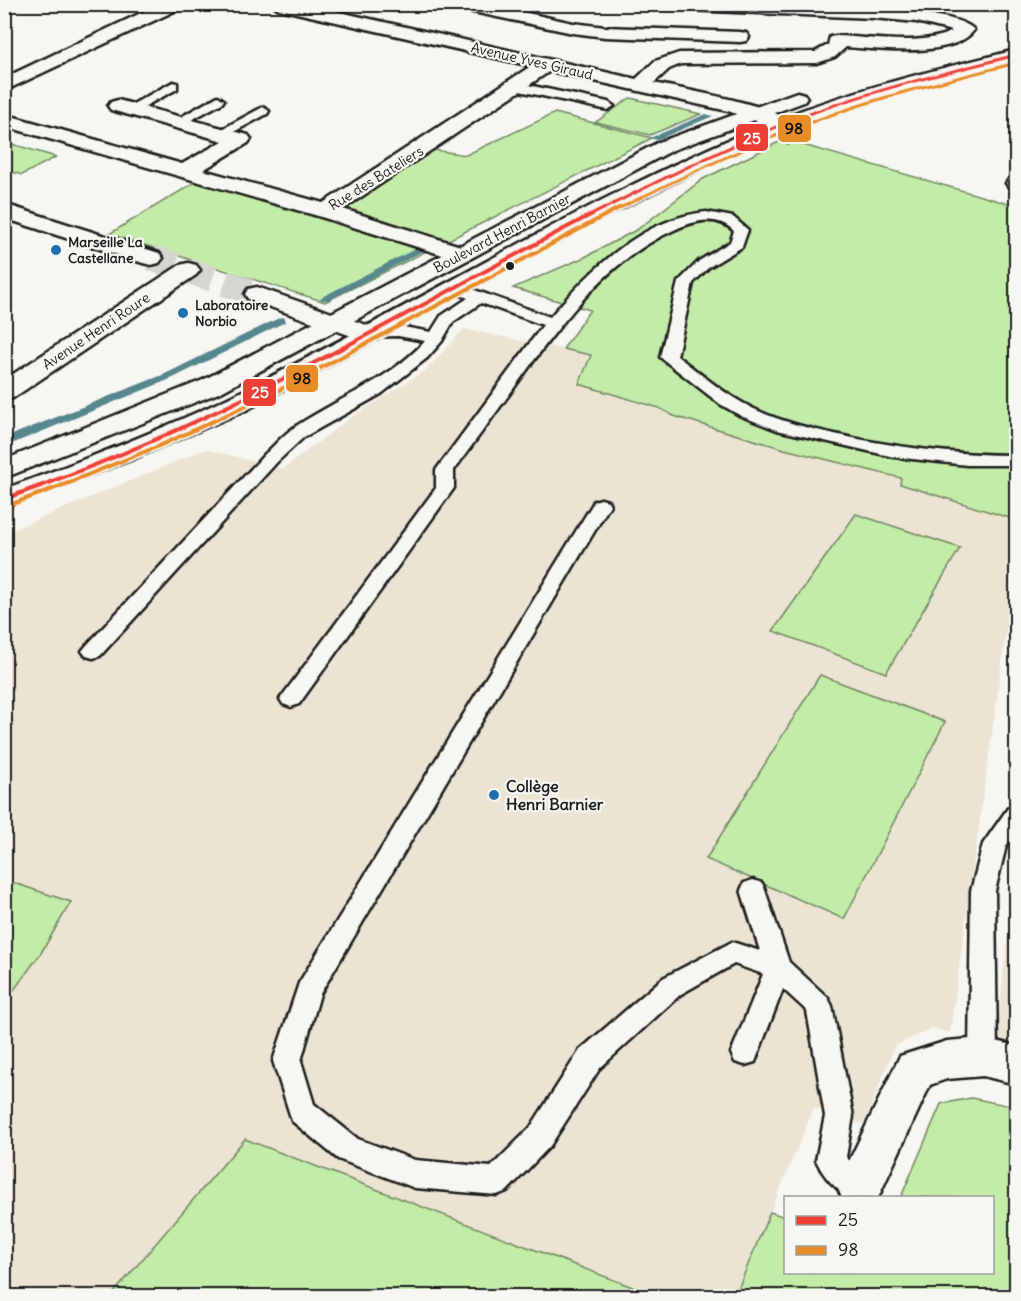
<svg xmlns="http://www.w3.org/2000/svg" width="1021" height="1301" font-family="Delius,sans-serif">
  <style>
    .built { fill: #ece4d3 }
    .green { fill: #c3eca8; stroke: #708462; stroke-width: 1.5 }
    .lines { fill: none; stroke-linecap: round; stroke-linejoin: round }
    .stream { fill: #57878d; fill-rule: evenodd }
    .street-tunnel { stroke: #d5d5d2; stroke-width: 26; stroke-dasharray: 26 13; stroke-linecap: butt }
    .lane-casing { stroke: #1c1c1c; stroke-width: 5 }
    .street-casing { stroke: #1c1c1c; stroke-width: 5 }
    .secondary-casing { stroke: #1c1c1c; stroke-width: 5 }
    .lane { fill: #f6f6f2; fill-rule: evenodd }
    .street { fill: #f6f6f2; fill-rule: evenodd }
    .secondary { fill: #f6f6f2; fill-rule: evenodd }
    .bus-1-far2-casing { stroke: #f6f6f2; stroke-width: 6 }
    .bus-1-far1-casing { stroke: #f6f6f2; stroke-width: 8 }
    .bus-1-casing { stroke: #f6f6f2; stroke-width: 9 }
    .bus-2-far2-casing { stroke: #f6f6f2; stroke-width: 6 }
    .bus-2-far1-casing { stroke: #f6f6f2; stroke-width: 8 }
    .bus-2-casing { stroke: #f6f6f2; stroke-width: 9 }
    .bus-1-far2 { stroke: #ee3f34; stroke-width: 3 }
    .bus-1-far1 { stroke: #ee3f34; stroke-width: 4 }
    .bus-1 { stroke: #ee3f34; stroke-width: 4.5 }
    .bus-2-far2 { stroke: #e88c28; stroke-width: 3 }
    .bus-2-far1 { stroke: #e88c28; stroke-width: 4 }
    .bus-2 { stroke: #e88c28; stroke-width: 4.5 }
    .poi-dot { fill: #1f6fb2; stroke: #f6f6f2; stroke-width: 2 }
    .bus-dot { fill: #1c1c1c; stroke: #f6f6f2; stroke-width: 2 }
    .labels { text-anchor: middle; stroke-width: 4.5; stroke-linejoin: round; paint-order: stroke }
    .far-street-label { font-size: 14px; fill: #1c1c1c; stroke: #f6f6f2 }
    .far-poi-label { font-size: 14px; font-weight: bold; fill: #1c1c1c; stroke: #f6f6f2; text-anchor: start }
    .poi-label { font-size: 16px; font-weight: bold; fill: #1c1c1c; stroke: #f6f6f2; text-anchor: start }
    .line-badge { stroke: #f6f6f2; stroke-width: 2 }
    .badge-label { font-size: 16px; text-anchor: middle; font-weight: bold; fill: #fff }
    .pale-badge-label { font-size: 16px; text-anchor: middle; font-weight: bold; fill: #111 }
  </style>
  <rect width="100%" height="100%" fill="#f6f6f2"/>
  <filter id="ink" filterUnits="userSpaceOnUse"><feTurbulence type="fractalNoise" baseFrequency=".0167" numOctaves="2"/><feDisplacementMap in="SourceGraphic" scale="12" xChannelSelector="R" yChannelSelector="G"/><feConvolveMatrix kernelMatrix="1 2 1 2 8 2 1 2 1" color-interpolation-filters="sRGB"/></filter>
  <g filter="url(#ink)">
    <!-- built -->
    <path class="built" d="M 464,329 L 591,355 L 580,384 L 659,408 L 674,416 L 784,449 L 902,478 L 901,484 L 1016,520 L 1016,562 L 950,1033 L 932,1028 L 895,1046 L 864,1124 L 814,1108 L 735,1296 L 656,1296 L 245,1139 L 111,1296 L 5,1296 L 5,533 L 206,449 L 283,469 L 347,420 L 426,370 Z
      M 1016,869 L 1016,1049 L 995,1044 Z"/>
    <!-- green -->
    <path class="green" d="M 630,98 L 701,114 L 650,135 L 596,122 Z
      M 555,113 L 652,138 L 325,302 L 109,234 L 197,181 L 330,219 L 434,150 L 466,155 Z
      M 783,140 L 788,145 L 793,142 L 1016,206 L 1016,326 L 1014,332 L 1016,333 L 1016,520 L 900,484 L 901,478 L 784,449 L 674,416 L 659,408 L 579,384 L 591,355 L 563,349 L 590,310 L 513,288 L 585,257 L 638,229 L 703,179 Z
      M 4,142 L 5,142 L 56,157 L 22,175 L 5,170 Z
      M 856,514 L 960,548 L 886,673 L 773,631 Z
      M 820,675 L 945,722 L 844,919 L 706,859 Z
      M 5,880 L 71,902 L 41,953 L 5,1002 Z
      M 971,1098 L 1016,1107 L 1016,1272 L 1011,1296 L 735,1296 L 770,1212 L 785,1217 L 786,1272 L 992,1272 L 992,1198 L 901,1197 L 941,1104 Z
      M 245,1139 L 289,1156 L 656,1296 L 111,1296 Z"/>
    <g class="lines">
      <!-- stream -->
      <path class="stream" d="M 706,114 L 713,116 L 657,140 L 650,138 Z
        M 415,249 L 423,251 L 329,300 L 321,300 L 320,298 Z
        M 281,317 L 285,318 L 285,322 L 173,378 L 4,447 L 4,439 L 19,432 L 165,374 Z"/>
      <!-- street-tunnel -->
      <path class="street-tunnel" d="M 151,258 L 257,294"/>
      <!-- lane casing -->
      <g class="lane-casing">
        <path id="lane" d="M 173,82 L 177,83 L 177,89 L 134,112 L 130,113 L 124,109 Z
          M 514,82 L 608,102 L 614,106 L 608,110 L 510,89 L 508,86 Z
          M 218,96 L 224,100 L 222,103 L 182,125 L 174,125 L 172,122 Z
          M 263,107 L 269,111 L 267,114 L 226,136 L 216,136 L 215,133 Z
          M 1016,176 L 1016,186 L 1008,186 L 1006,183 L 1011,177 Z
          M 706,212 L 733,217 L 748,230 L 742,247 L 709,267 L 693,283 L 677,356 C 701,374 724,394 752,408 C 776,420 804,427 830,433 C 891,447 953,455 1016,455 L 1016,465 L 967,465 L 894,457 L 777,430 L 741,416 L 720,404 L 660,357 L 678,282 L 699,261 L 730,242 L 734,231 C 716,214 694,221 674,230 C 608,260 566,317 524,374 C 501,406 477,438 454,470 L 454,488 L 299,704 L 291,707 L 283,704 L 280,699 L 436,488 L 436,470 L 543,325 L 481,303 L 453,322 L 442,341 L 427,358 L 381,394 L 304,437 L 277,462 L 100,656 L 93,658 L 86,656 L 82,651 L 86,646 L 265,454 C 274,446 282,436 292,429 C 337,398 388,382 425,341 L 398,336 L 363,337 L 361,334 L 363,331 L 398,326 L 431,332 L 441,316 L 468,298 L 450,291 L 447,288 L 450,285 L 455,283 L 550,317 C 591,270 641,219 706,212 Z
          M 601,499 L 608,501 L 610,505 L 320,994 L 301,1061 L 314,1104 L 358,1139 L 415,1160 L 491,1167 L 530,1128 L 580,1050 L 663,978 L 732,942 L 760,951 L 741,890 L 744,883 L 753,880 L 762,883 L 765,890 L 789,962 L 828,998 L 832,1006 L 853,1116 L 846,1157 C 855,1168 869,1172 875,1186 L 870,1196 C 846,1204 825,1180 816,1160 L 825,1116 L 807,1011 L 783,989 L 755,1062 L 745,1065 L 735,1062 L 731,1053 L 763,974 L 734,964 L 681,994 L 600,1068 L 550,1146 L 507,1191 L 497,1195 L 415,1188 L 338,1159 L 292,1121 L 273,1061 L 299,983 L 592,505 L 594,501 Z
          M 1016,805 L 1016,832 L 1006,846 L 995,891 L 997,1057 L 993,1066 L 983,1069 L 973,1066 L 969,1057 L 971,891 L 983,844 L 1008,808 Z"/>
      </g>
      <!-- street casing -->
      <g class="street-casing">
        <path id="street" d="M 160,4 L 183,4 L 181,8 L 4,91 L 4,78 Z
          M 271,4 L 304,4 L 636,79 L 655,61 L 679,53 L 815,52 L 828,45 L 830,37 L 836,36 C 868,37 924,47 952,31 L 917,22 L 873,18 L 664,9 L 656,4 C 704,4 951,0 974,30 C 953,59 877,49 846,47 L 835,57 L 817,63 L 681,64 L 669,69 L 654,83 C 679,89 779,105 792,124 L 789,128 L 782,130 L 728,111 L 550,71 L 343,209 L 470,249 L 474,254 L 470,259 L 462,261 L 318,216 L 4,126 L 4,114 L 182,164 L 223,141 L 111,110 L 108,106 L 111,102 L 118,100 L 248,135 L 251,139 L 248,143 L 203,170 L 323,203 L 531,66 L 279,9 Z
          M 451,4 L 486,4 L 573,23 L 605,27 L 740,32 L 746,33 L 749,37 L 746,41 L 740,42 L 605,37 L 573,33 L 459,9 Z
          M 4,204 L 159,253 L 163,258 L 159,263 L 151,265 L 143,263 L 4,218 Z
          M 188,263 L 196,265 L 200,270 L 196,275 L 13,398 L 4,400 L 4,380 L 180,265 Z
          M 257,287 L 378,329 L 382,334 L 378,339 L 369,342 L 360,339 L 248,299 L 245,294 L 248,289 Z
          M 983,1038 L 1016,1046 L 1016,1084 L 983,1076 L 947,1079 L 930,1085 L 878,1198 L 842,1198 L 837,1186 L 900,1056 L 947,1041 Z"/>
      </g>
      <!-- secondary casing -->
      <g class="secondary-casing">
        <path id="secondary" d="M 1016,50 L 1016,60 L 846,108 L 789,129 L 719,160 L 582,228 L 246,410 L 131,460 L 4,508 L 4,489 C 80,462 154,433 226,399 C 411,309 585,197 776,120 C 854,89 935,70 1016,50 Z
          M 797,92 L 804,94 L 807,98 L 804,102 L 673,150 L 221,392 L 4,478 L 4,460 L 203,380 L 659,142 Z"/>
      </g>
      <!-- lane -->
      <use href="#lane" class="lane"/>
      <!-- street -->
      <use href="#street" class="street"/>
      <!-- secondary -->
      <use href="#secondary" class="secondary"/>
      <!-- bus-1-far2 casing -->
      <g class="bus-1-far2-casing">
        <path id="bus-1-far2" d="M 601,210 C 669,175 738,141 809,114 C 876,89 947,73 1016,55"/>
      </g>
      <!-- bus-1-far1 casing -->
      <g class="bus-1-far1-casing">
        <path id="bus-1-far1" d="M 50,482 C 245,411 420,303 604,208"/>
      </g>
      <!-- bus-1 casing -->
      <g class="bus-1-casing">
        <path id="bus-1" d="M 4,499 L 54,481"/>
      </g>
      <!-- bus-2-far2 casing -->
      <g class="bus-2-far2-casing">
        <path id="bus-2-far2" d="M 616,210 C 682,177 748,145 817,120 C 882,96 949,80 1016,63"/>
      </g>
      <!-- bus-2-far1 casing -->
      <g class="bus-2-far1-casing">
        <path id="bus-2-far1" d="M 70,482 L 159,446 L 270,395 L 619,208"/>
      </g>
      <!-- bus-2 casing -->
      <g class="bus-2-casing">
        <path id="bus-2" d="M 7,506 L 74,481"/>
      </g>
      <!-- bus-1-far2 -->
      <use href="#bus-1-far2" class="bus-1-far2"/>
      <!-- bus-1-far1 -->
      <use href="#bus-1-far1" class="bus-1-far1"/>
      <!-- bus-1 -->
      <use href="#bus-1" class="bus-1"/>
      <!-- bus-2-far2 -->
      <use href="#bus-2-far2" class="bus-2-far2"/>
      <!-- bus-2-far1 -->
      <use href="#bus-2-far1" class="bus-2-far1"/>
      <!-- bus-2 -->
      <use href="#bus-2" class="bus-2"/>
    </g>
  </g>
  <!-- markers -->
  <g class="poi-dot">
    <circle cx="56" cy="250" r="6"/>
    <circle cx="183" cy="313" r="6"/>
    <circle cx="494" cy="795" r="6"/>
  </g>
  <circle class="bus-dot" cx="510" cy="266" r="5"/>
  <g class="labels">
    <!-- far-street labels -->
    <g class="far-street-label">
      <text transform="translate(532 61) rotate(13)" y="5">Avenue Yves Giraud</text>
      <text transform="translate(376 178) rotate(-32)" y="5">Rue des Bateliers</text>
      <text transform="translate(502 233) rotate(-28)" y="5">Boulevard Henri Barnier</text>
      <text transform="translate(96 331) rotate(-34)" y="5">Avenue Henri Roure</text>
    </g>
    <!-- far-poi labels -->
    <g class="far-poi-label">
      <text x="68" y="247">Marseille La<tspan x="68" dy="16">Castellane</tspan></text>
      <text x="195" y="310">Laboratoire<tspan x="195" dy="16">Norbio</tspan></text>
    </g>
    <!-- poi labels -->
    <g class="poi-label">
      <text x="506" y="792">Collège<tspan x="506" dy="18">Henri Barnier</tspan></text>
    </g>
  </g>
  <g class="line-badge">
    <rect x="777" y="114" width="35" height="29" rx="6" fill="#e88c28"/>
    <rect x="735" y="123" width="34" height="29" rx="6" fill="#ee3f34"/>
    <rect x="285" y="364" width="34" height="29" rx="6" fill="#e88c28"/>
    <rect x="242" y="378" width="35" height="29" rx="6" fill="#ee3f34"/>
  </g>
  <g class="badge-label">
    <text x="752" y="144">25</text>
    <text x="260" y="398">25</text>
  </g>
  <g class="pale-badge-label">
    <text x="794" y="134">98</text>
    <text x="302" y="384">98</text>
  </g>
  <!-- margin -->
  <rect width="1021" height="1301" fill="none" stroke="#f6f6f2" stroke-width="24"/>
  <rect x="12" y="12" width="997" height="1277" fill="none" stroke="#1c1c1c" stroke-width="2" filter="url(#ink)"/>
  <!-- legend -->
  <rect x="784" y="1196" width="210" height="78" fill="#f6f6f2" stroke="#9f9f9c" stroke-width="1.5"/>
  <rect x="796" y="1216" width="30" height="9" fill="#ee3f34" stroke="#9f9f9c" stroke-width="1.5"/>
  <text x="838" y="1226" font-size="18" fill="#1c1c1c">25</text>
  <rect x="796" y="1246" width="30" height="9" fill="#e88c28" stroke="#9f9f9c" stroke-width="1.5"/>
  <text x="838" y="1256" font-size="18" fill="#1c1c1c">98</text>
</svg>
